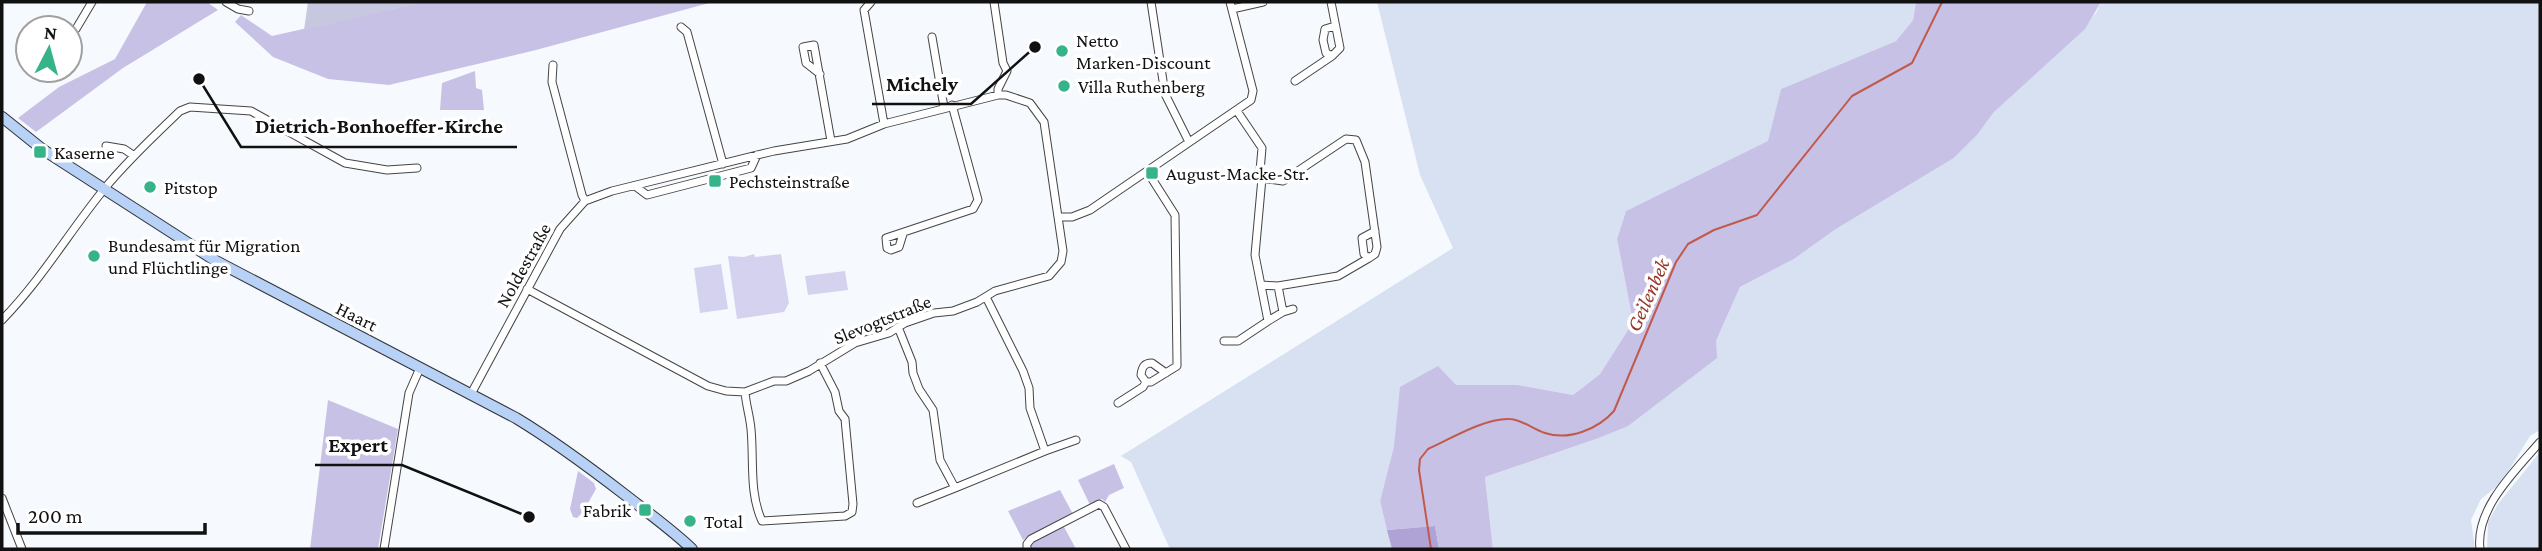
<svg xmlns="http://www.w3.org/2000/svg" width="2542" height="551" font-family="'Crimson Pro',serif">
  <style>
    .farmland { fill: #d7e1f2 }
    .green { fill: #c8c1e6 }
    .forest { fill: #afa2d5 }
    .cemetery { fill: #c8c7e0 }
    .pitch { fill: #d4d2ee }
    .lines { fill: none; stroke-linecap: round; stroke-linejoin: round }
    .stream { stroke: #c05a4d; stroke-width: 2 }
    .street-casing { stroke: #444; stroke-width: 9 }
    .secondary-casing { stroke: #333; stroke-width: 12 }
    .street { stroke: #fff; stroke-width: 7 }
    .secondary { stroke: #b8d1f7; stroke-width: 10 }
    .poi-dot { fill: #36b389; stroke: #fff; stroke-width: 2.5 }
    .labels { text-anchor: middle; stroke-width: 7; stroke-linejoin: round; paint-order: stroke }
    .poi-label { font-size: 19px; fill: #111; stroke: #fff; text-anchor: start }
    .street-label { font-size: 19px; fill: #111; stroke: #fff }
    .water-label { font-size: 21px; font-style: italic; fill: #973626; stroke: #fff }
    .leader { fill: none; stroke: #111; stroke-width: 2.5 }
    .callout-dot { fill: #111; stroke: #fff; stroke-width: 2.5 }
    .callout-label { font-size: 21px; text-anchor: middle; font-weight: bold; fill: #111; stroke: #fff; stroke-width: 7; stroke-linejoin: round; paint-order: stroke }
  </style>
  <rect width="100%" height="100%" fill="#f6fafe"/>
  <!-- farmland -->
  <path class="farmland" d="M 1377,2 L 1916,2 L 1913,20 L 1896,41 L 1781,89 L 1769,141 L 1626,211 L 1617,239 L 1633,322 L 1600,374 L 1573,395 L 1518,385 L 1456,385 L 1394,446 L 1380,501 L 1392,549 L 1170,549 L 1131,462 L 1121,456 L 1453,248 L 1420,175 Z
    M 2101,2 L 2540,2 L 2540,430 L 2530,436 L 2501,483 L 2481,499 L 2471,520 L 2475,549 L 1493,549 L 1485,477 L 1596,439 L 1716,341 L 1740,287 L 1794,259 L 1836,229 L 1954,158 L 1977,135 L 1994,112 L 2096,13 Z
    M 2540,452 L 2540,549 L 2487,549 L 2488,522 L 2498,504 Z"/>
  <!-- green -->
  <path class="green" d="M 147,2 L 207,2 L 218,10 L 123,68 L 36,132 L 18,118 L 59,87 L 115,59 Z
    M 422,2 L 713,2 L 536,50 L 389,85 L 328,79 L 273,57 L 235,22 L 241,15 L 272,36 Z
    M 1916,2 L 2101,2 L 2085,29 L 1994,112 L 1977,135 L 1954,158 L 1836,229 L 1794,259 L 1740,287 L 1716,341 L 1717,358 L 1628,426 L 1596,439 L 1485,477 L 1493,549 L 1439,549 L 1435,526 L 1387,530 L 1380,501 L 1394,446 L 1400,387 L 1438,366 L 1456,385 L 1518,385 L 1573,395 L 1600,374 L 1633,322 L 1617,239 L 1626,211 L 1768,141 L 1781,89 L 1896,41 L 1913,20 Z
    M 475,71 L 476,88 L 482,90 L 484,110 L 440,110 L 442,83 Z
    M 328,400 L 398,429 L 378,549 L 310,549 Z
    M 1114,464 L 1124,488 L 1109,495 L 1105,502 L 1102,499 L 1090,505 L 1078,480 Z
    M 578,471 L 594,483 L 596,489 L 583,512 L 577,518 L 573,517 L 570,509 Z
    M 1060,490 L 1073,514 L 1023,540 L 1008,511 Z
    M 1063,525 L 1076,549 L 1030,549 L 1031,543 Z"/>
  <!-- forest -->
  <path class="forest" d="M 1435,526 L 1439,549 L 1392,549 L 1387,530 Z"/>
  <!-- cemetery -->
  <path class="cemetery" d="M 308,2 L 422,2 L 304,30 Z"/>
  <!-- pitch -->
  <path class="pitch" d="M 754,254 L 755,257 L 781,254 L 789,303 L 784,312 L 737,319 L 728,256 L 744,257 Z
    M 721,264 L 728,309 L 700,313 L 694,268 Z
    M 845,271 L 848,290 L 808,295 L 805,276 Z"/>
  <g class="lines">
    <!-- stream -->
    <path class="stream" d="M 1431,549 L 1419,470 L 1420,459 L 1428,449 C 1450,439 1485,418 1509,419 C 1521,419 1533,429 1545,433 C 1569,441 1598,429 1614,411 L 1676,262 L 1688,244 L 1714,230 L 1757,215 L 1852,96 L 1912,63 L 1942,2"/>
    <!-- street casing -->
    <g class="street-casing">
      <path id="street" d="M 226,2 L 238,9 L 249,11
        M 871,2 L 864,10 L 884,124
        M 994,2 L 1003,63 L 1007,71 L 998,89 L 998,95
        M 1151,2 L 1165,94 L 1189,142
        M 1331,2 L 1340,48 L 1332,56 L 1326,53 L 1323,40 L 1325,29 L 1335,26
        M 1232,9 L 1263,2
        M 681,27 L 687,32 L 723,164
        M 76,29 L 92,2
        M 932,37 L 944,107
        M 553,65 L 552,82 L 582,195 L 585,201
        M 820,74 L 806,63 L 803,47 L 814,45 L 831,141
        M 1295,81 L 1332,56
        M 1237,111 L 1262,148 L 1260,171 L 1262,178 L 1255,255 L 1268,321 L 1283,312 L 1278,286 L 1261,285
        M 106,146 L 124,149 L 133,155
        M 1147,171 L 1175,215 L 1177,363 L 1177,366 L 1151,382 L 1146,382 L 1141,375 C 1142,367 1144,363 1152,363 L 1166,373
        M 1262,178 L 1283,181 L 1346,139 L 1356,140 L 1365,162 L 1377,247 L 1375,254 L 1369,258 L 1364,254 L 1362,238 L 1375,231
        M 635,186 L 647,195 L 751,168 L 757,155
        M 1058,217 L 1072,217 L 1090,210 L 1251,100 L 1253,91 L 1230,2
        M 903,234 L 899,247 L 891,250 L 887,248 L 886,238 L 973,209 L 978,200 L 952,105
        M 1278,286 L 1338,276 L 1369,258
        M 1283,312 L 1293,309
        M 2,320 C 42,279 69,232 105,188 C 128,160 154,136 180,111 L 190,107 L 251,111 L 345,163 L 387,170 L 417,168
        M 898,327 L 912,362 L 913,373 L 919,389 L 933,410 L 940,460 L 955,488 L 1045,451 L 1030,408 L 1029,388 L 1023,371 L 986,297
        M 1224,341 L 1238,341 L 1268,321
        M 745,392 C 746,405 750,417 751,429 C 754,460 749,493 762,521 L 845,516 L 852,512 L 853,504 L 845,419 L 839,411 L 835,392 L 820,363
        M 471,394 L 560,229 L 585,201 L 612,191 L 774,151 L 847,139 L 884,124 L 998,95 L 1006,95 L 1030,103 L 1044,122 L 1063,251 L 1061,262 L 1049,276 L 995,291 L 977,302 L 953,311 L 934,313 L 905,323 L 889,333 L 855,343 L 809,371 L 786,381 L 774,381 L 745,392 L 726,391 L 708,386 L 527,289
        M 1118,403 L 1143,387 L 1146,382
        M 1045,451 L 1076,440
        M 2,498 L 22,549
        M 917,503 L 955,488
        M 384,549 L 409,393 L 420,368
        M 1027,549 L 1027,544 L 1031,539 L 1099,504 L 1104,507 L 1126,549
        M 2480,549 C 2475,509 2515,471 2540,442"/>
    </g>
    <!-- secondary casing -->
    <g class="secondary-casing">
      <path id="secondary" d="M 2,117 L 42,149 L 216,261 L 516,418 C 554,441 589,467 624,494 C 647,512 671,529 692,549"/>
    </g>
    <!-- street -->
    <use href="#street" class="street"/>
    <!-- secondary -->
    <use href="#secondary" class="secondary"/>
  </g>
  <!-- markers -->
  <g class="poi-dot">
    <circle cx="1062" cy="51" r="7"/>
    <circle cx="1064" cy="86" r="7"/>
    <rect x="33" y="145" width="14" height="14" rx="3.5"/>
    <rect x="1145" y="166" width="14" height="14" rx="3.5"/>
    <rect x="708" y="174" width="14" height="14" rx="3.5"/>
    <circle cx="150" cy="187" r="7"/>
    <circle cx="94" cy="256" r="7"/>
    <rect x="638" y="503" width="14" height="14" rx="3.5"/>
    <circle cx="690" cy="521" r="7"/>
  </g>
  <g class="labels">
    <!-- poi labels -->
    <g class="poi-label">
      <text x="1076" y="47">Netto<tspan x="1076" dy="22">Marken-Discount</tspan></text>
      <text x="1078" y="93">Villa Ruthenberg</text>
      <text x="54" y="159">Kaserne</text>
      <text x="1166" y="180">August-Macke-Str.</text>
      <text x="729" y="188">Pechsteinstraße</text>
      <text x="164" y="194">Pitstop</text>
      <text x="108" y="252">Bundesamt für Migration<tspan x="108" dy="22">und Flüchtlinge</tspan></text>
      <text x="631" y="517" text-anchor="end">Fabrik</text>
      <text x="704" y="528">Total</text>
    </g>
    <!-- street labels -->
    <g class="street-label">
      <text transform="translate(523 265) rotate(-61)" y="7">Noldestraße</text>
      <text transform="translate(357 316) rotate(27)" y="7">Haart</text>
      <text transform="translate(882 319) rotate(-22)" y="7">Slevogtstraße</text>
    </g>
    <!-- water labels -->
    <g class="water-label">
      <text transform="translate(1648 295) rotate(-66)" y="7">Geilenbek</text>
    </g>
  </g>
  <!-- callouts -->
  <path class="leader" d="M1035 47L971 104H872M199 79L241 147H517M529 517L402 465H315"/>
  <g class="callout-dot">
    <circle cx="1035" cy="47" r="7"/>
    <circle cx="199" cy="79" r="7"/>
    <circle cx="529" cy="517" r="7"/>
  </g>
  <g class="callout-label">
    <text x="922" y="91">Michely</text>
    <text x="379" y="133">Dietrich-Bonhoeffer-Kirche</text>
    <text x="358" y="452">Expert</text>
  </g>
  <!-- border -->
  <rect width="2542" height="551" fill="none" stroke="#111111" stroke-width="7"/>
  <!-- north arrow -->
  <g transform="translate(49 49) rotate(6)"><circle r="33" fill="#ffffff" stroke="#a0a0a0" stroke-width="2"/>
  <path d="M0-5L12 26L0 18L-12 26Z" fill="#36b389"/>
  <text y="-10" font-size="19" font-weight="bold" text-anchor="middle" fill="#111111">N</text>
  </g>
  <!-- scale -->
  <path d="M18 523v10h187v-10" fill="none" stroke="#111111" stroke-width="3.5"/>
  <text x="28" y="523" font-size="21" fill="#111111" stroke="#ffffff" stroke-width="5" paint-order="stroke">200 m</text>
</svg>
